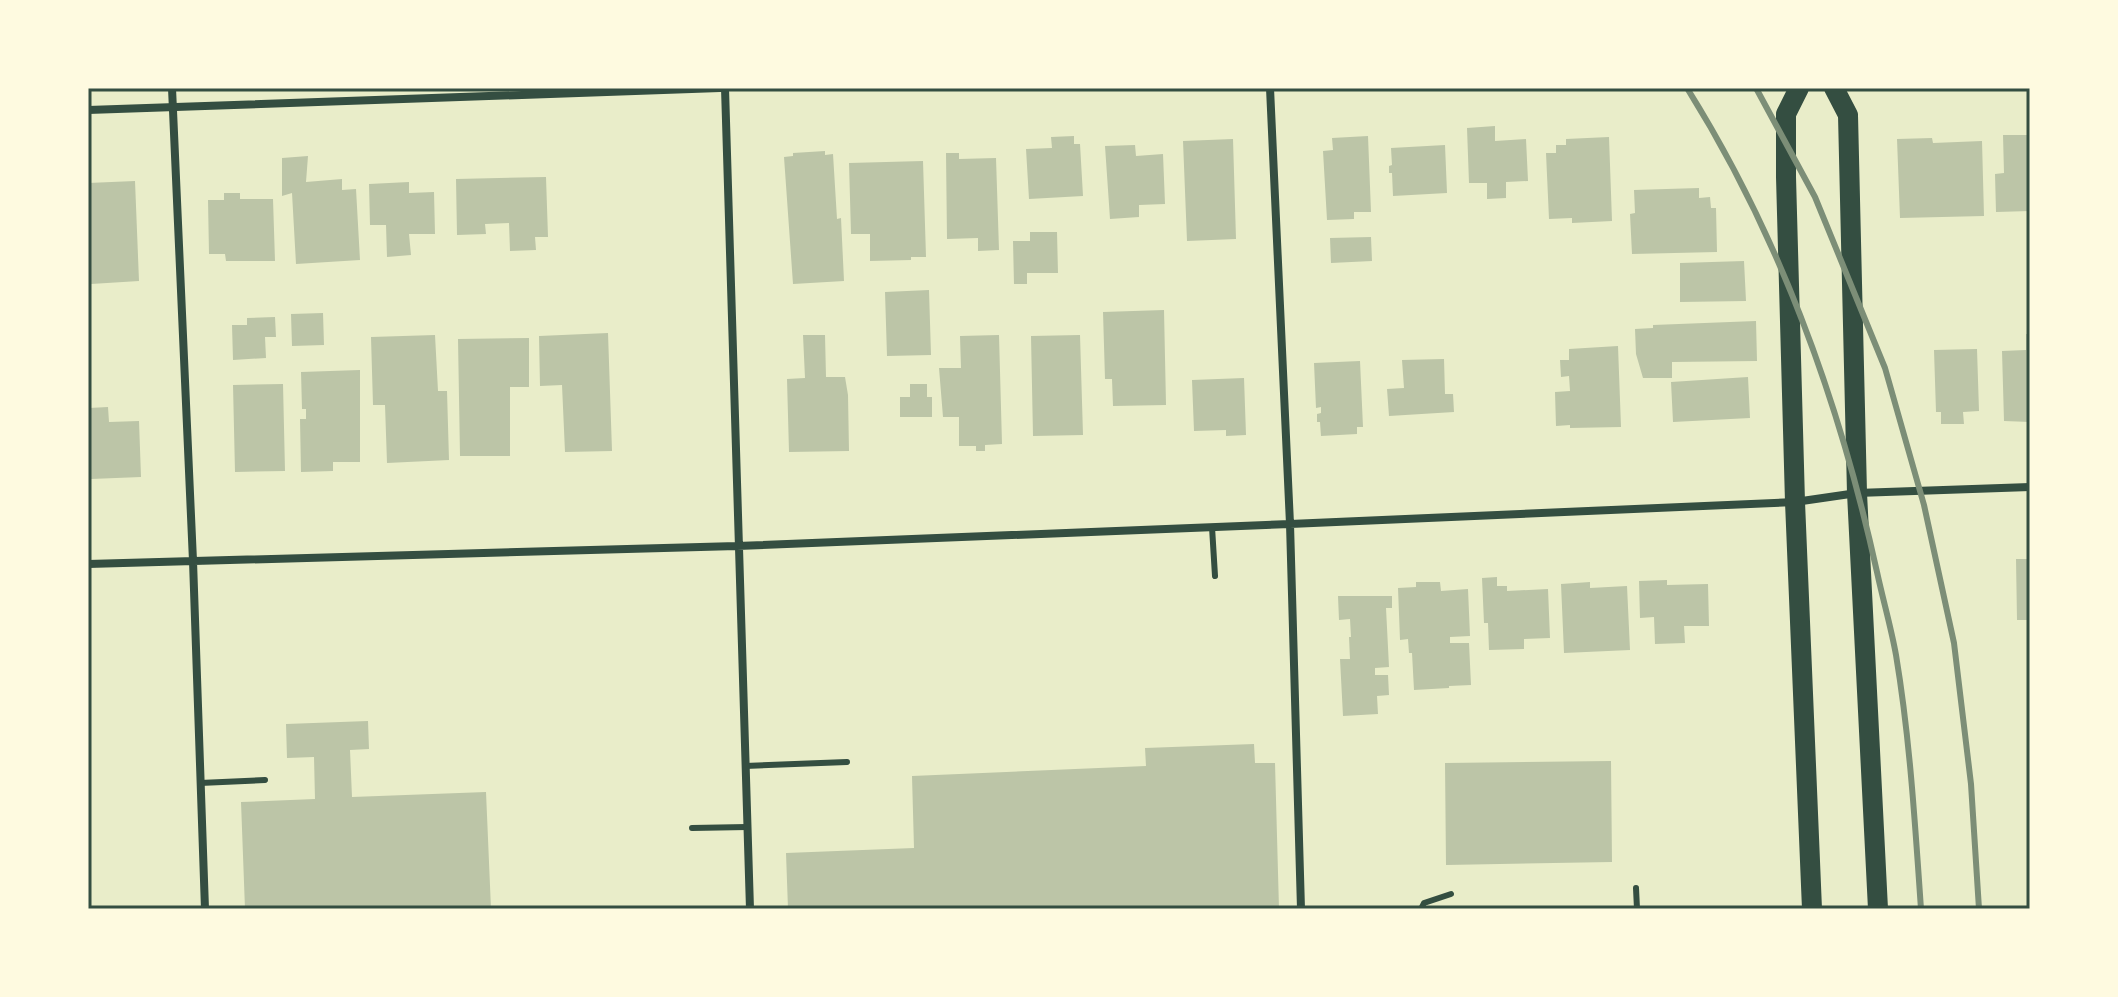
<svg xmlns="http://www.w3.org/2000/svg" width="2118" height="997" font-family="'DM Sans',sans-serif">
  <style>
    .building { fill: #bcc5a7 }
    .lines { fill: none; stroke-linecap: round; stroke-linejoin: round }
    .service { stroke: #344e41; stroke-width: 6 }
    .minor { stroke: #344e41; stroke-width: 8 }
    .primary { stroke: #344e41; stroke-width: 20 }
    .rail { stroke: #7c8e77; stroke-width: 6 }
    .neatline { fill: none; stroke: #344e41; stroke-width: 3 }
  </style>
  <rect width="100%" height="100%" fill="#e9edc9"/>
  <!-- building -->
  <path class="building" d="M 1495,126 L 1495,141 L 1526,139 L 1528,181 L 1506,182 L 1506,198 L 1487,199 L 1487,183 L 1469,183 L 1467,128 Z
    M 2003,135 L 2030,135 L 2030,211 L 1996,212 L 1995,174 L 2004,173 Z
    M 1074,136 L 1074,144 L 1080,144 L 1083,196 L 1029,199 L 1026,149 L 1052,148 L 1051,137 Z
    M 1368,136 L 1371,212 L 1354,212 L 1354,219 L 1327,220 L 1323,151 L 1333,150 L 1332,138 Z
    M 1609,137 L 1612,221 L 1572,223 L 1572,218 L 1549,219 L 1546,153 L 1556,153 L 1556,145 L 1566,145 L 1566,139 Z
    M 1932,138 L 1933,143 L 1982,141 L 1984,216 L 1900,218 L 1897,139 Z
    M 1233,139 L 1236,239 L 1187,241 L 1183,141 Z
    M 1135,145 L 1136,156 L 1163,154 L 1165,204 L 1139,205 L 1139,217 L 1110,219 L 1105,146 Z
    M 1445,145 L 1447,193 L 1393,196 L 1392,173 L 1389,173 L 1389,166 L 1392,165 L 1391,148 Z
    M 825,151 L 825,155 L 833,154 L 837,219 L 841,218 L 844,281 L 793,284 L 784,157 L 793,156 L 793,153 Z
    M 946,153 L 959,153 L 959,159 L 996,158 L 999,250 L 978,251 L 978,238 L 947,239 Z
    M 308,156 L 306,182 L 342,179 L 342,190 L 356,189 L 360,260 L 296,264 L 292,193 L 282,196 L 282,158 Z
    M 923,161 L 926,257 L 911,257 L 911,260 L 870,261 L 870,234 L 851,234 L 849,163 Z
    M 546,177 L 548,237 L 535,237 L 536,250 L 510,251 L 509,223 L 485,224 L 486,234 L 457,235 L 456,179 Z
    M 135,181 L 139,281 L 91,284 L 88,183 Z
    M 409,182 L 409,193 L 434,192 L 435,234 L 409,234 L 411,255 L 387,257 L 386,225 L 370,225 L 369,184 Z
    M 1699,188 L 1699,198 L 1710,197 L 1711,208 L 1716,208 L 1717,252 L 1632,254 L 1630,214 L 1635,213 L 1634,190 Z
    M 224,193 L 240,193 L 240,199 L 273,199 L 275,261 L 226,261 L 225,254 L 209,254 L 208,200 L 224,200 Z
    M 1030,232 L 1057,232 L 1058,273 L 1027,273 L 1027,284 L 1014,284 L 1013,241 L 1030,241 Z
    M 1371,237 L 1372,261 L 1331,263 L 1330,238 Z
    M 1744,261 L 1746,301 L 1680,302 L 1680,263 Z
    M 929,290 L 931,355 L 887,356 L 885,292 Z
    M 1164,310 L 1166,405 L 1113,406 L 1112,379 L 1105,379 L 1103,312 Z
    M 323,313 L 324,345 L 292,346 L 291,314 Z
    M 275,317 L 276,337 L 265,337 L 266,358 L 233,360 L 232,325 L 247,325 L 247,318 Z
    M 1756,321 L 1757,361 L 1672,362 L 1672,378 L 1643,378 L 1636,354 L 1635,329 L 1653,328 L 1653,325 Z
    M 608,333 L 612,451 L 565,452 L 562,385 L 540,386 L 539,336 Z
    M 2026,334 L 2030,334 L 2030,422 L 2004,421 L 2002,351 L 2026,350 Z
    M 435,335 L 438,391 L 447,391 L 449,460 L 387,463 L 385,405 L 373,405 L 371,337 Z
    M 803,335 L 825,335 L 826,377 L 845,377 L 848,395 L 849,451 L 789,452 L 787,379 L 805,378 Z
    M 999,335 L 1002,444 L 985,445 L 985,451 L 976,451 L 976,446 L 959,446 L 959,417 L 943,417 L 939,368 L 961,368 L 960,336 Z
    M 1080,335 L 1083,435 L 1033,436 L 1031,336 Z
    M 529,338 L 529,387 L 510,387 L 510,456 L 460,456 L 458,339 Z
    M 1618,346 L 1621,427 L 1570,428 L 1570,425 L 1556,426 L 1555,392 L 1570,391 L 1569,376 L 1561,377 L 1560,360 L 1569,360 L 1569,349 Z
    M 1977,349 L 1979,411 L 1963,412 L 1964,424 L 1941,424 L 1941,412 L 1936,412 L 1934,350 Z
    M 1444,359 L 1445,394 L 1453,394 L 1454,412 L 1389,416 L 1387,389 L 1404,388 L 1402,360 Z
    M 1360,361 L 1363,427 L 1357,427 L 1357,434 L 1321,436 L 1320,422 L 1317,422 L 1317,414 L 1321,413 L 1321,407 L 1316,408 L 1314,363 Z
    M 360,370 L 360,462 L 333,462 L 333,471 L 301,472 L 300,419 L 306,419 L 306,409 L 302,409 L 301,372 Z
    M 1748,377 L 1750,418 L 1673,422 L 1671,382 Z
    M 1244,378 L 1246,435 L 1226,436 L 1226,430 L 1194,431 L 1192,380 Z
    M 283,384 L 285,471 L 235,472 L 233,385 Z
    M 910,384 L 927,384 L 927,397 L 932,397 L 932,417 L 900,417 L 900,397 L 910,397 Z
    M 108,407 L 109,422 L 139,421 L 141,477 L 91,479 L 89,408 Z
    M 2016,559 L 2030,559 L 2030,620 L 2017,620 Z
    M 1497,577 L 1497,586 L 1507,586 L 1507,591 L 1548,589 L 1550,638 L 1524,639 L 1524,649 L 1489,650 L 1488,623 L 1484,623 L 1482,578 Z
    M 1667,580 L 1667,585 L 1708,584 L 1709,626 L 1684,626 L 1685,643 L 1655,644 L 1654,617 L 1640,618 L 1639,581 Z
    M 1416,582 L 1440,582 L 1441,591 L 1468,589 L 1470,636 L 1450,637 L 1450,643 L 1469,643 L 1471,685 L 1449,686 L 1449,688 L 1414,690 L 1412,653 L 1409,653 L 1408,639 L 1400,640 L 1398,588 L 1416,587 Z
    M 1590,582 L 1590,588 L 1627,586 L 1630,650 L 1564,653 L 1561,584 Z
    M 1338,596 L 1392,596 L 1392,608 L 1386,608 L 1389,667 L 1375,668 L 1375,675 L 1388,675 L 1389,695 L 1377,696 L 1378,714 L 1343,716 L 1340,659 L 1350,659 L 1349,637 L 1351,637 L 1350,619 L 1339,620 Z
    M 368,721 L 369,749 L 350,750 L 352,797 L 486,792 L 491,909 L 245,909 L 241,802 L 315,799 L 314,757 L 287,758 L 286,724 Z
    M 1254,744 L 1255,763 L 1275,763 L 1279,909 L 788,909 L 786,853 L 914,848 L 912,776 L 1146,766 L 1145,748 Z
    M 1611,761 L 1612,862 L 1446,865 L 1445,763 Z"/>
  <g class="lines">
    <!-- service -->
    <path class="service" d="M 1212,527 L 1215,576
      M 745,766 L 847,762
      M 200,783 L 265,780
      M 692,828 L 747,827
      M 1636,888 L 1637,909
      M 1421,909 L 1424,903 L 1451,894"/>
    <!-- minor -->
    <path class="minor" d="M 172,88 L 193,561 L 205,909
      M 725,88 L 750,909
      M 1270,88 L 1290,524 L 1301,909
      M 88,110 L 720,88
      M 88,564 L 737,546 L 1290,524 L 1795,502 L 1857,493 L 2030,487"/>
    <!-- primary -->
    <path class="primary" d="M 1799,88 L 1786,114 L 1786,177 L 1795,502 L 1812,909
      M 1834,88 L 1848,115 L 1857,493 L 1878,909"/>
    <!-- rail -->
    <path class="rail" d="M 1687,88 C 1779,235 1840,404 1877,572 C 1883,600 1891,627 1896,655 C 1910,739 1915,824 1921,909
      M 1756,88 L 1815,197 L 1885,368 L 1924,505 L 1954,643 L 1971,784 L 1979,909"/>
  </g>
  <!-- border -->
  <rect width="2118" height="997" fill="none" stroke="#fefae0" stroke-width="180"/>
  <rect x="90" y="90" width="1938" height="817" class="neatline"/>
</svg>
